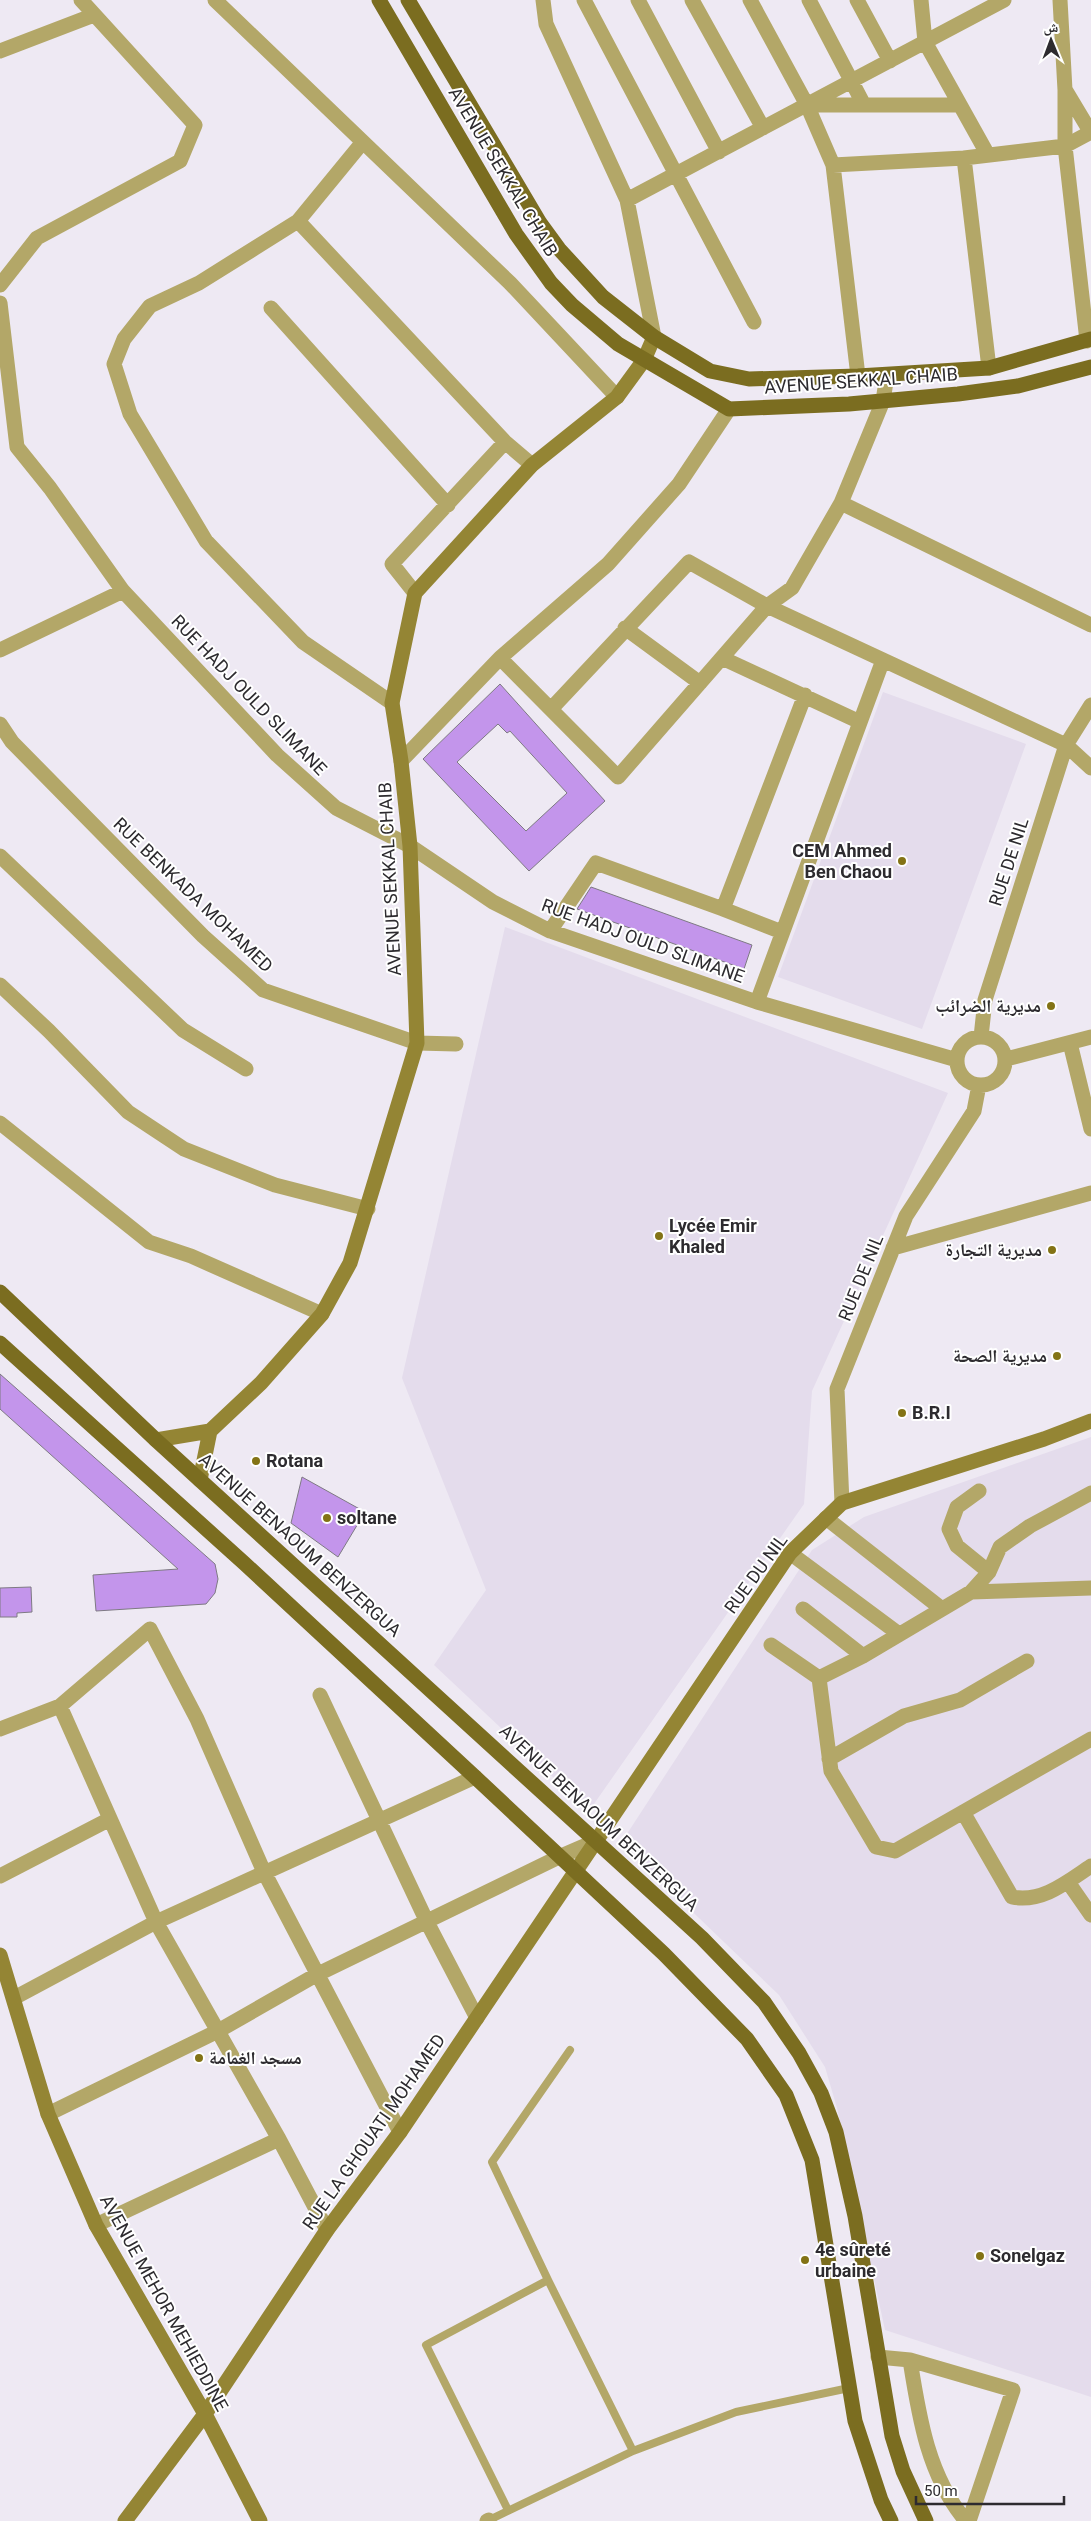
<svg xmlns="http://www.w3.org/2000/svg" width="1091" height="2521" font-family="Roboto,'Noto Naskh Arabic',sans-serif">
  <style>
    .built { fill: #e4dcec }
    .building { fill: #c395eb; stroke: #7e7a83; fill-rule: evenodd }
    .lines { fill: none; stroke-linecap: round; stroke-linejoin: round }
    .lane { stroke: #b3a768; stroke-width: 8 }
    .street { stroke: #b3a768; stroke-width: 15 }
    .secondary { stroke: #948534; stroke-width: 15 }
    .primary { stroke: #7b6d20; stroke-width: 15 }
    .poi-dot { fill: #837315; stroke: #fff; stroke-width: 2 }
    .labels { text-anchor: middle; stroke-width: 4; stroke-linejoin: round; paint-order: stroke }
    .street-label { font-size: 18px; fill: #2d2b2f; stroke: #fff }
    .poi-label { font-size: 18px; font-weight: bold; fill: #2d2b2f; stroke: #fff; text-anchor: start }
  </style>
  <rect width="100%" height="100%" fill="#eee9f3"/>
  <!-- built -->
  <path class="built" d="M 883,692 L 1026,744 L 922,1029 L 778,977 Z
    M 505,927 L 948,1093 L 812,1391 L 804,1504 L 589,1811 L 434,1665 L 486,1590 L 402,1378 Z
    M 1091,1437 L 1091,2397 L 885,2330 L 837,2108 L 825,2067 L 779,1995 L 621,1843 L 812,1550 L 864,1517 Z"/>
  <!-- building -->
  <path class="building" d="M 500,684 L 605,801 L 529,871 L 423,759 ZM 498,724 L 507,733 L 510,731 L 567,793 L 526,831 L 457,762 Z
    M 591,887 L 752,945 L 744,969 L 577,909 Z
    M 0,1374 L 215,1564 L 218,1579 L 215,1593 L 206,1604 L 96,1611 L 93,1575 L 178,1569 L 0,1409 Z
    M 302,1477 L 365,1512 L 338,1557 L 291,1523 Z
    M 31,1587 L 32,1612 L 17,1613 L 17,1617 L 0,1617 L 0,1588 Z"/>
  <g class="lines">
    <!-- lane -->
    <path class="lane" d="M 548,2280 L 492,2162 L 570,2050
      M 508,2510 L 426,2345 L 548,2280 L 633,2451
      M 489,2520 L 633,2451 L 736,2412 L 849,2388"/>
    <!-- street -->
    <path class="street" d="M 215,0 L 510,283 L 617,397
      M 543,0 L 546,24 L 627,200 L 654,337
      M 584,0 L 754,322
      M 638,0 L 719,152
      M 692,0 L 763,128
      M 750,0 L 807,105 L 833,165 L 858,376
      M 809,0 L 864,105
      M 857,0 L 890,61
      M 921,0 L 925,42 L 988,155
      M 1060,0 L 1065,90 L 1065,146 L 1087,341
      M 0,51 L 94,15
      M 1066,91 L 1091,133
      M 809,105 L 960,105
      M 362,143 L 298,221 L 199,283 L 150,306 L 124,339 L 114,364 L 130,414 L 206,541 L 303,642 L 392,703
      M 964,158 L 989,368
      M 833,165 L 964,158 L 1065,146 L 1091,132
      M 627,200 L 1004,0
      M 298,221 L 505,442 L 532,465
      M 0,285 L 37,238 L 180,161 L 195,125 L 81,0
      M 0,303 L 17,447 L 50,488 L 123,591 L 277,755 L 336,808 L 410,846 L 493,902 L 550,931 L 757,1002 L 957,1060
      M 271,308 L 448,505
      M 841,503 L 1091,625
      M 415,593 L 392,564 L 505,442
      M 625,628 L 700,683
      M 0,650 L 123,591
      M 500,658 L 608,564 L 679,484 L 729,409
      M 722,658 L 860,722
      M 551,709 L 689,562 L 767,606 L 792,588 L 841,503 L 883,401 L 887,375
      M 0,724 L 12,742 L 203,936 L 263,990 L 417,1043 L 456,1044
      M 401,761 L 500,658 L 618,777 L 767,606 L 1066,745 L 1091,768
      M 0,856 L 183,1030 L 246,1069
      M 723,909 L 782,932
      M 550,931 L 596,863 L 723,909 L 805,695
      M 0,985 L 49,1031 L 128,1112 L 184,1149 L 275,1185 L 368,1209
      M 757,1002 L 883,660
      M957 1061a24 24 0 1 1 48 0a24 24 0 1 1-48 0Z
      M 981,1037 L 985,1000 L 1066,745 L 1091,705
      M 1070,1043 L 1091,1129
      M 1006,1059 L 1091,1037
      M 0,1123 L 149,1242 L 191,1256 L 322,1314
      M 893,1248 L 1091,1193
      M 979,1491 L 957,1507 L 949,1529 L 957,1546 L 989,1572 L 1000,1547 L 1030,1526 L 1091,1493
      M 842,1503 L 837,1389 L 906,1216 L 974,1111 L 979,1085
      M 826,1518 L 942,1609
      M 790,1553 L 899,1634
      M 989,1572 L 971,1592 L 863,1656 L 819,1678 L 831,1771 L 876,1847 L 895,1851 L 1091,1739
      M 971,1592 L 1091,1588
      M 803,1609 L 863,1656
      M 771,1645 L 819,1678
      M 320,1695 L 427,1922 L 477,2018
      M 60,1706 L 156,1922 L 279,2139 L 327,2230
      M 0,1729 L 60,1706 L 150,1629 L 197,1719 L 264,1872 L 400,2132
      M 829,1759 L 904,1716 L 960,1700 L 1027,1661
      M 963,1812 L 1012,1897 C 1042,1903 1067,1882 1091,1866
      M 0,1876 L 110,1819
      M 1068,1882 L 1091,1915
      M 14,1998 L 156,1922 L 475,1777
      M 48,2114 L 218,2031 L 316,1975 L 559,1857 L 596,1841
      M 96,2225 L 279,2139
      M 878,2357 L 910,2360 L 1013,2390 L 969,2521
      M 910,2360 C 919,2417 928,2476 966,2521
      M 487,2521 L 489,2520"/>
    <!-- secondary -->
    <path class="secondary" d="M 210,1431 L 261,1383 L 322,1314 L 350,1263 L 417,1043 L 410,846 L 401,761 L 392,703 L 415,593 L 532,465 L 617,397 L 644,360 L 654,337
      M 156,1440 L 210,1431
      M 200,1480 L 210,1431
      M 0,1955 L 48,2114 L 96,2225 L 205,2414 L 260,2521
      M 125,2521 L 205,2414 L 327,2230 L 400,2132 L 790,1553 L 842,1503 L 1044,1439 L 1091,1421"/>
    <!-- primary -->
    <path class="primary" d="M 379,0 L 516,234 L 551,283 L 572,305 L 618,344 L 729,409 L 849,404 L 958,394 L 1018,386 L 1091,367
      M 408,0 L 540,223 L 559,249 L 603,297 L 654,337 L 710,371 L 749,379 L 858,376 L 989,368 L 1091,339
      M 0,1292 L 156,1440 L 702,1938 L 764,2002 L 799,2053 L 821,2093 L 836,2132 L 855,2216 L 892,2436 L 903,2471 L 926,2521
      M 0,1343 L 244,1563 L 475,1777 L 664,1954 L 747,2039 L 786,2095 L 812,2160 L 855,2421 L 881,2500 L 891,2521"/>
  </g>
  <!-- markers -->
  <g class="poi-dot">
    <circle cx="902" cy="861" r="5"/>
    <circle cx="1051" cy="1006" r="5"/>
    <circle cx="659" cy="1236" r="5"/>
    <circle cx="1052" cy="1250" r="5"/>
    <circle cx="1057" cy="1356" r="5"/>
    <circle cx="902" cy="1413" r="5"/>
    <circle cx="256" cy="1461" r="5"/>
    <circle cx="327" cy="1518" r="5"/>
    <circle cx="199" cy="2058" r="5"/>
    <circle cx="980" cy="2256" r="5"/>
    <circle cx="805" cy="2260" r="5"/>
  </g>
  <g class="labels">
    <!-- street labels -->
    <g class="street-label">
      <text transform="translate(503 172) rotate(59)" y="6">AVENUE SEKKAL CHAIB</text>
      <text transform="translate(861 381) rotate(-4)" y="6">AVENUE SEKKAL CHAIB</text>
      <text transform="translate(249 695) rotate(46)" y="6">RUE HADJ OULD SLIMANE</text>
      <text transform="translate(1009 862) rotate(-72)" y="6">RUE DE NIL</text>
      <text transform="translate(390 879) rotate(-93)" y="6">AVENUE SEKKAL CHAIB</text>
      <text transform="translate(193 895) rotate(44)" y="6">RUE BENKADA MOHAMED</text>
      <text transform="translate(643 941) rotate(20)" y="6">RUE HADJ OULD SLIMANE</text>
      <text transform="translate(861 1278) rotate(-68)" y="6">RUE DE NIL</text>
      <text transform="translate(300 1545) rotate(42)" y="6">AVENUE BENAOUM BENZERGUA</text>
      <text transform="translate(756 1574) rotate(-54)" y="6">RUE DU NIL</text>
      <text transform="translate(599 1818) rotate(43)" y="6">AVENUE BENAOUM BENZERGUA</text>
      <text transform="translate(374 2132) rotate(-55)" y="6">RUE LA GHOUATI MOHAMED</text>
      <text transform="translate(164 2303) rotate(61)" y="6">AVENUE MEHOR MEHIEDDINE</text>
    </g>
    <!-- poi labels -->
    <g class="poi-label">
      <text x="892" y="857" text-anchor="end">CEM Ahmed<tspan x="892" dy="21">Ben Chaou</tspan></text>
      <text x="1041" y="1012" text-anchor="end">مديرية الضرائب</text>
      <text x="669" y="1232">Lycée Emir<tspan x="669" dy="21">Khaled</tspan></text>
      <text x="1042" y="1256" text-anchor="end">مديرية التجارة</text>
      <text x="1047" y="1362" text-anchor="end">مديرية الصحة</text>
      <text x="912" y="1419">B.R.I</text>
      <text x="266" y="1467">Rotana</text>
      <text x="337" y="1524">soltane</text>
      <text x="209" y="2064">مسجد الغمامة</text>
      <text x="815" y="2256">4e sûreté<tspan x="815" dy="21">urbaine</tspan></text>
      <text x="990" y="2262">Sonelgaz</text>
    </g>
  </g>
  <!-- north arrow -->
  <g transform="translate(1051 40) rotate(359)" stroke="#ffffff" stroke-width="4" paint-order="stroke">
  <path d="M0-4L9 19L0 12L-9 19Z" fill="#2d2b2f"/>
  <text y="-8" font-size="14" font-weight="bold" text-anchor="middle" fill="#2d2b2f">ش</text>
  </g>
  <!-- scale -->
  <path d="M916 2496v8h148v-8" fill="none" stroke="#2d2b2f" stroke-width="2.5"/>
  <text x="924" y="2496" font-size="15" fill="#2d2b2f" stroke="#ffffff" stroke-width="4" paint-order="stroke">50 m</text>
</svg>
